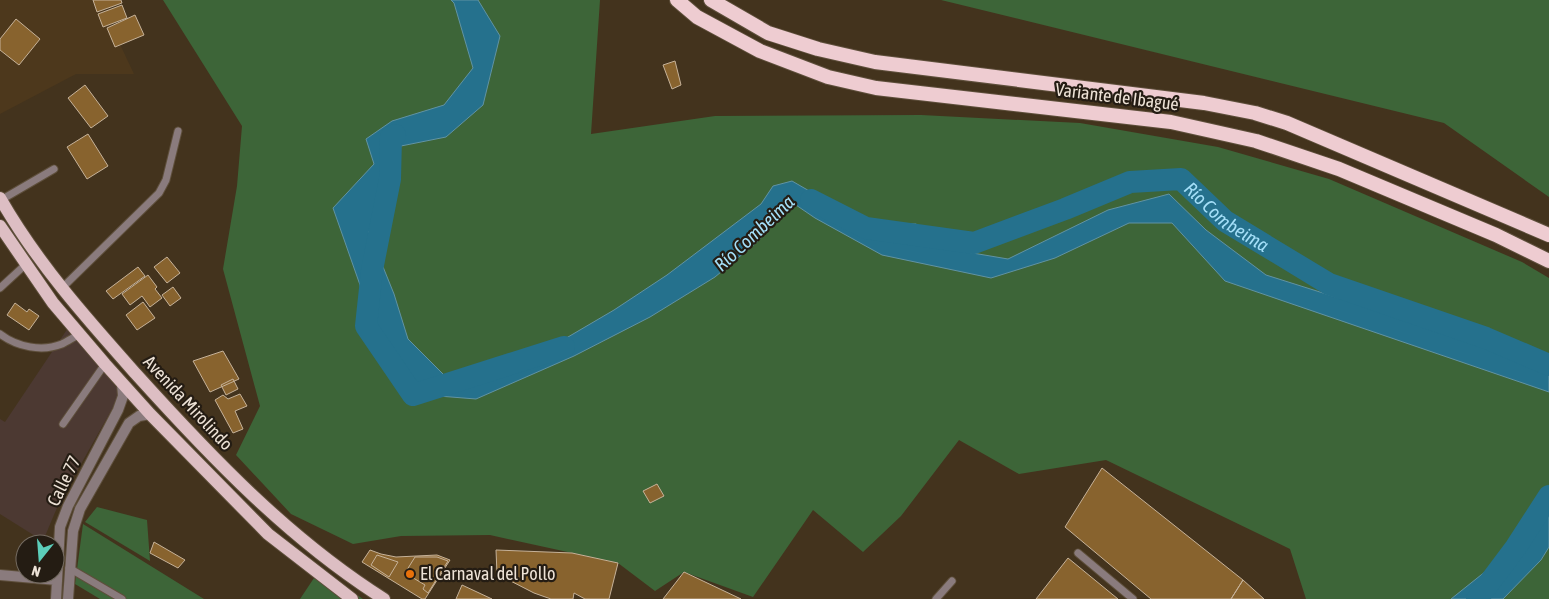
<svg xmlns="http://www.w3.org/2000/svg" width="1549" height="599" font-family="'Asap Condensed',sans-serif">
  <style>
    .built { fill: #4d381c }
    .industrial { fill: #4c3932 }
    .green { fill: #3d6538 }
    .water { fill: #25718d; stroke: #6193a3 }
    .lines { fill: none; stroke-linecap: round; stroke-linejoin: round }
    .river { stroke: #25718d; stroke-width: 22 }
    .building { fill: #88632e; stroke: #c6b299 }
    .service-casing { stroke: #5e4f3b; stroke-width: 9 }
    .minor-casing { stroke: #5e4f3b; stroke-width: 12 }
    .primary-casing { stroke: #5e4f3b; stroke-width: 14 }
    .trunk-casing { stroke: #5e4f3b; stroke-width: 16 }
    .service { stroke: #8a7b7d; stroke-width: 7 }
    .minor { stroke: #8a7b7d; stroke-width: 10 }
    .primary { stroke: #ddbec3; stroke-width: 12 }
    .trunk { stroke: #eeccd1; stroke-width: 14 }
    .food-dot { fill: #e8710a; stroke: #241c13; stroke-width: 2 }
    .labels { text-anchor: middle; stroke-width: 4.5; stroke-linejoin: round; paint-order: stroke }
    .street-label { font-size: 18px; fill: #ede2d6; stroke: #241c13 }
    .poi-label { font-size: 18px; fill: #ede2d6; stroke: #241c13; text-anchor: start }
    .water-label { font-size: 19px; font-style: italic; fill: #a4dff8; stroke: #241c13 }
  </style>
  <rect width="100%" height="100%" fill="#43331d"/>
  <!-- built -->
  <path class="built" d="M 0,0 L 99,0 L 134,74 L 76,74 L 0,114 Z"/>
  <!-- industrial -->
  <path class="industrial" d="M 68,328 L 121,393 L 59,503 L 43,541 L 0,514 L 0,419 L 5,422 Z"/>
  <!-- green -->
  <path class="green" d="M 163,0 L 600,0 L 591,134 L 715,116 L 921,115 L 1080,123 L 1218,147 L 1329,179 L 1522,262 L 1549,278 L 1549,599 L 1306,599 L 1290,549 L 1106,460 L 1019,474 L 959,440 L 901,516 L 863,552 L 813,510 L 753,597 L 684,572 L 655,591 L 618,563 L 490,535 L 401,536 L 353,544 L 291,514 L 236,455 L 260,406 L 223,269 L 237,186 L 242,126 Z
    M 941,0 L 1549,0 L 1549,197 L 1444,123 Z
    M 97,507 L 147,520 L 150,561 L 85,522 Z
    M 83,524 L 204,599 L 100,599 L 75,584 Z
    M 320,569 L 363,599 L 300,599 Z"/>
  <!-- water -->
  <path class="water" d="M 451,0 L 478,0 L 500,36 L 483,105 L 446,137 L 396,147 L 369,232 L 394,294 L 408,339 L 446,377 L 510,371 L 614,310 L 667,275 L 761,204 L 773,186 L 792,181 L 818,196 L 851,225 L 916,224 L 949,249 L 1008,259 L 1108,210 L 1169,194 L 1206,230 L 1266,275 L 1415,322 L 1528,346 L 1549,363 L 1549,392 L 1225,281 L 1172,223 L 1129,223 L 1055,258 L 991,278 L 882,255 L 815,218 L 793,203 L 757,242 L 715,277 L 650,317 L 574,356 L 476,399 L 426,395 L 374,356 L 360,285 L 333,208 L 374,164 L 366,139 L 392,121 L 444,105 L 473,68 L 454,3 Z
    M 1549,504 L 1549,547 L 1541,560 L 1503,599 L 1451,599 L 1486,571 L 1548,507 Z"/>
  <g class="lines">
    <!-- river -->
    <g class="river">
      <path d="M 395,135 L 391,137 L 390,179 L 372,270 L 366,326 L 413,395 L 564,347"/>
      <path id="s1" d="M 811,200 L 866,228 L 974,243 L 1065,209 L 1130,182 L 1181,179 L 1225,221 L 1329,284 L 1486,338 L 1549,365"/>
      <path d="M 1477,599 L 1516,547 L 1549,496"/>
    </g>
  </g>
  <!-- building -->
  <path class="building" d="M 93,0 L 121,0 L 122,3 L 97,12 Z
    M 122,5 L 127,18 L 103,27 L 98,14 Z
    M 135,15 L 144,35 L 115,47 L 107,28 Z
    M 16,19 L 40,39 L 19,65 L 0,50 L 0,39 Z
    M 675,61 L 681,85 L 672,89 L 663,65 Z
    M 85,85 L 108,116 L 91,128 L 68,98 Z
    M 88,134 L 108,166 L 87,179 L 67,147 Z
    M 167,257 L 180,273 L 167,283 L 154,267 Z
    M 138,267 L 145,276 L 113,299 L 106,291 Z
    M 148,275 L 157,287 L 155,289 L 162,298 L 150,307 L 142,296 L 130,305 L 122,294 Z
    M 173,287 L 181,298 L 170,306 L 162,295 Z
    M 143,302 L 155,318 L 137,330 L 126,315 Z
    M 15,303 L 27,312 L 29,309 L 39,316 L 29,330 L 7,315 Z
    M 223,351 L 239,379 L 210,392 L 193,361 Z
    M 233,379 L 238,389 L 226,395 L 221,385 Z
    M 240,394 L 247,406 L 235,411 L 243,429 L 233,433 L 215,400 L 223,395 L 228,399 Z
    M 1102,468 L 1243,580 L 1231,599 L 1151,599 L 1065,527 Z
    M 657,484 L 664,496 L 650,503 L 643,491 Z
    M 154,542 L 185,560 L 178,568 L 150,553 Z
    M 370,550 L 381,554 L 396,557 L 437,555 L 450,560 L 425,599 L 422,599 L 362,562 Z
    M 496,550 L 572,553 L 618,563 L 609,599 L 585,599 L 574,593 L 573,599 L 551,599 L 534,593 L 497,574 Z
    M 377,555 L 398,562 L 389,577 L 371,565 Z
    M 415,557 L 437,557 L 448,561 L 428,593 L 423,589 L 425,585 L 405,573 Z
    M 1068,558 L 1118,599 L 1036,599 Z
    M 684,572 L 741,599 L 663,599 Z
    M 1243,580 L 1264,599 L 1231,599 Z
    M 462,585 L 492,599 L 456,599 Z"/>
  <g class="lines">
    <!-- service casing -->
    <g class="service-casing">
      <path id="service" d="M 1,200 L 54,169
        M 0,288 L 25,265
        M 62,288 L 159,193 L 166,180 L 178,131
        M 0,334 C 17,347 42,352 62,344 C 68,341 74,337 80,334
        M 63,424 L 105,364
        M 1078,553 L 1133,599
        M 69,568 L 122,599
        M 936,599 L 952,581"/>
    </g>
    <!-- minor casing -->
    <g class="minor-casing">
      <path id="minor" d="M 0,575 L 57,580
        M 56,599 L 60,527 L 68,506 L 118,410 L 123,396 L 122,384
        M 68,599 L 73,531 L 80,509 L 129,423 L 139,416 L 150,414"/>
    </g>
    <!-- primary casing -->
    <g class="primary-casing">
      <path id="primary" d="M 0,198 C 37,263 87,319 136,374 C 211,457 289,539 384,599
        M 0,226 L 53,303 L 105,364 L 150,414 L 268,534 L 352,599"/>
    </g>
    <!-- trunk casing -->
    <g class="trunk-casing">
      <path id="trunk" d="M 677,0 L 697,17 L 760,51 L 828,77 L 876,88 L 1171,122 L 1256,141 L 1339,169 L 1496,235 L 1549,261
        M 711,0 L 768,33 L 818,49 L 875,62 L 1204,103 L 1255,113 L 1287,123 L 1549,235"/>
    </g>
    <!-- service -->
    <use href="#service" class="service"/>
    <!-- minor -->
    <use href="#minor" class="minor"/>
    <!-- primary -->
    <use href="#primary" class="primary"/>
    <!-- trunk -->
    <use href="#trunk" class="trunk"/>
  </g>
  <!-- markers -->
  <circle class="food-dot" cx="410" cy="574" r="5"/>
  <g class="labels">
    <!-- street labels -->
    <g class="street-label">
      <text transform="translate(1117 97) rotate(7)" y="6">Variante de Ibagué</text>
      <text transform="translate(188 403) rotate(47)" y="6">Avenida Mirolindo</text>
      <text transform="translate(64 481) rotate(-64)" y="6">Calle 77</text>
    </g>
    <!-- poi labels -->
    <g class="poi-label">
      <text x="420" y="580">El Carnaval del Pollo</text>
    </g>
    <!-- water labels -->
    <g class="water-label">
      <text dy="7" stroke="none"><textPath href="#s1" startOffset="449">Río Combeima</textPath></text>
      <text transform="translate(754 233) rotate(-43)" y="7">Río Combeima</text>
    </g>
  </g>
  <!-- north arrow -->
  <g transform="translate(40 559) rotate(197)"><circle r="24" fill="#241c13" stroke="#746b61"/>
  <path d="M0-4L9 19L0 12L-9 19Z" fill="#5cceba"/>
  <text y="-8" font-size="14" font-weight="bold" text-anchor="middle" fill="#ede2d6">N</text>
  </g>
</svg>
